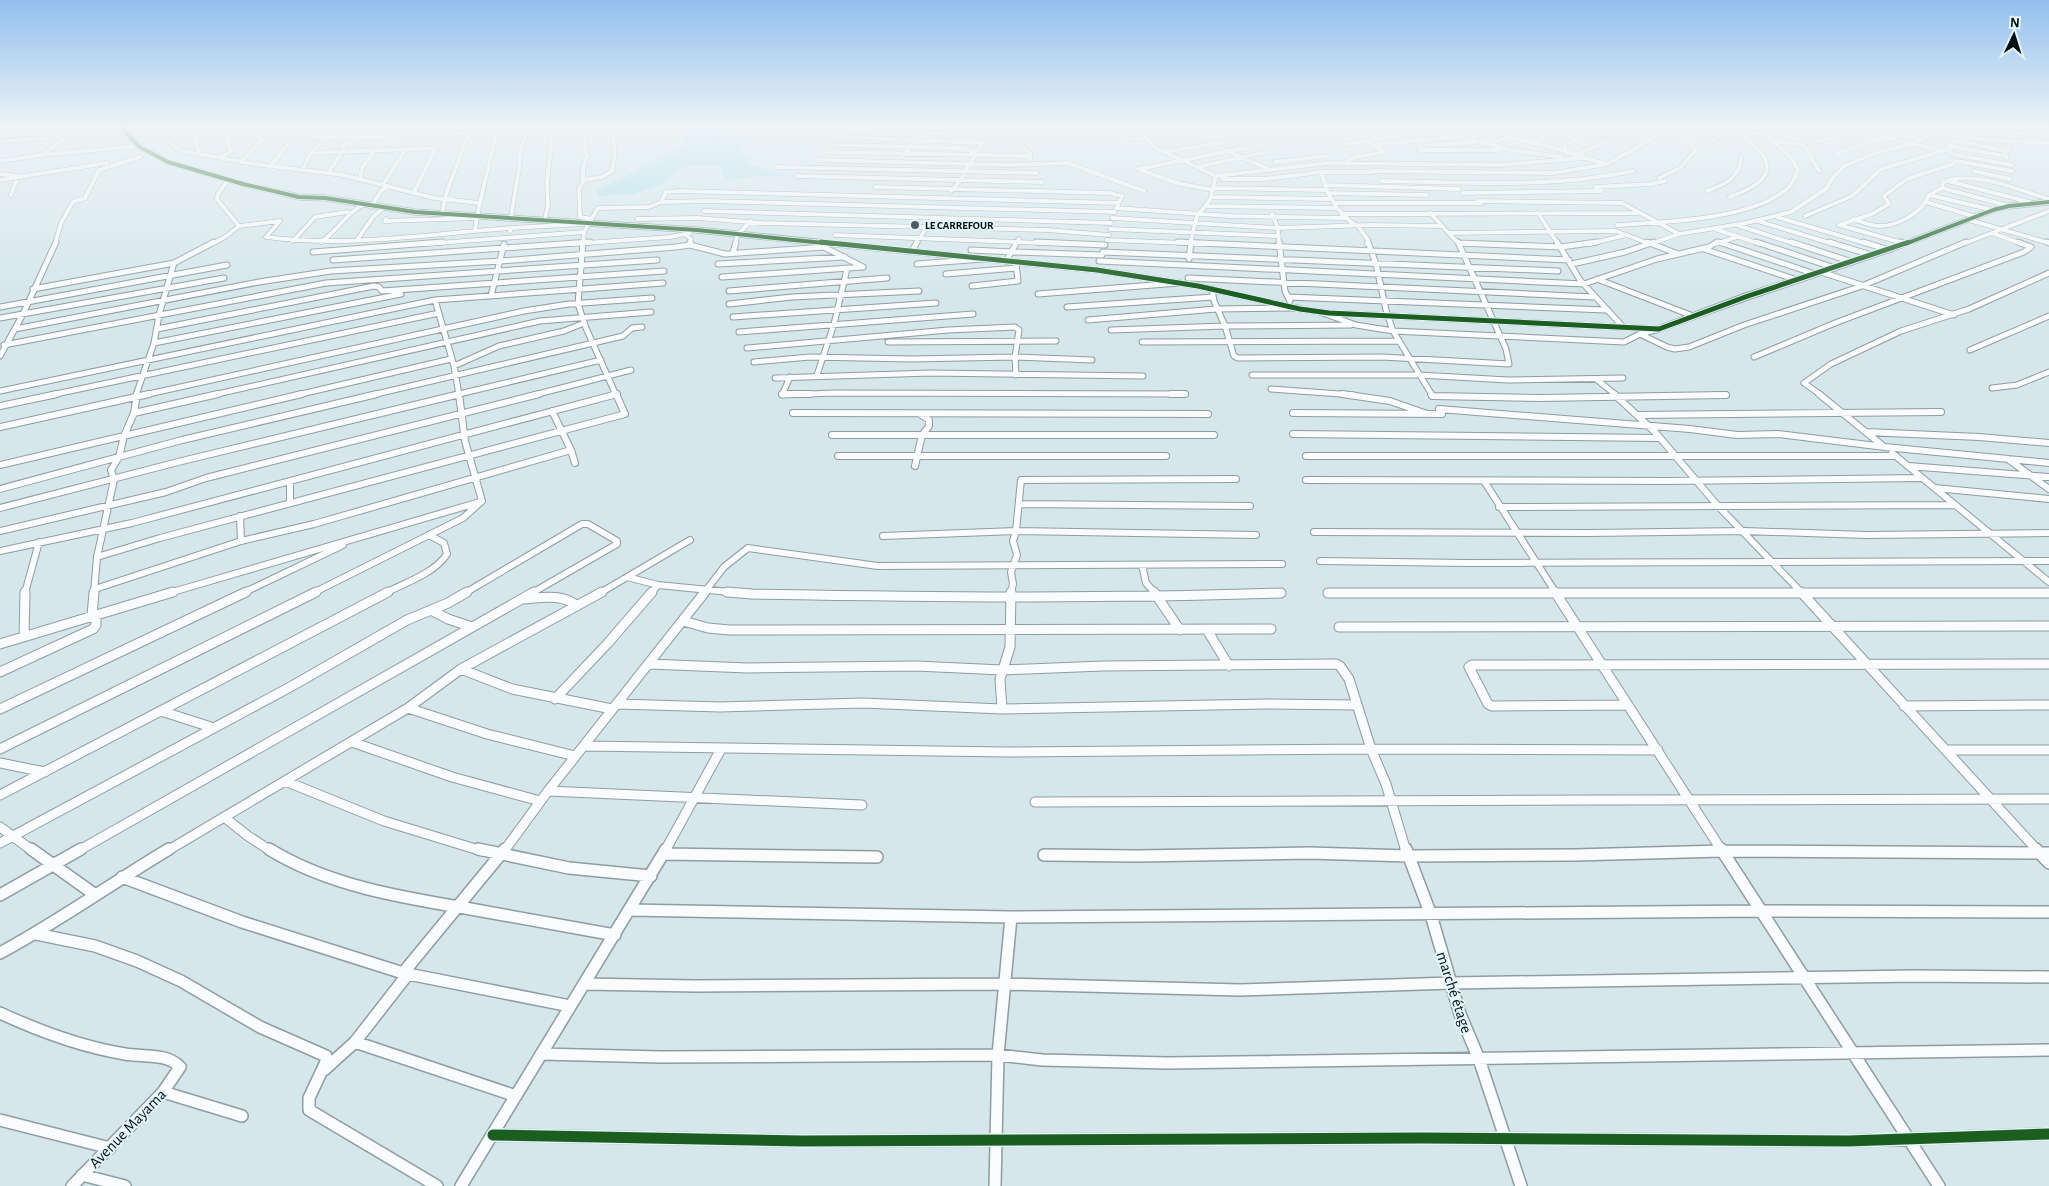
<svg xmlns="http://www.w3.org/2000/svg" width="2049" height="1186" font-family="'Alegreya Sans',sans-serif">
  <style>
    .green { fill: #b0dfed }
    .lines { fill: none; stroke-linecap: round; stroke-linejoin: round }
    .stream { stroke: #b4d0f4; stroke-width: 1 }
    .street-far4-casing { stroke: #8f9ca0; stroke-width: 5 }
    .street-far3-casing { stroke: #8f9ca0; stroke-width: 7 }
    .street-far2-casing { stroke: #8f9ca0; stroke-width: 8 }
    .street-far1-casing { stroke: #8f9ca0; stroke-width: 11 }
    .street-casing { stroke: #8f9ca0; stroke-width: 14 }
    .secondary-casing { stroke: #8f9ca0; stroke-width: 3 }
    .street-far4 { stroke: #f9fbfc; stroke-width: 4 }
    .street-far3 { stroke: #f9fbfc; stroke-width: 5 }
    .street-far2 { stroke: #f9fbfc; stroke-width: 6 }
    .street-far1 { stroke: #f9fbfc; stroke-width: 9 }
    .street { stroke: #f9fbfc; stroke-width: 11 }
    .secondary { fill: #f9fbfc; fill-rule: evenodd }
    .cycleway-far2-casing { stroke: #e4f6fc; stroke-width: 5.5 }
    .cycleway-far1-casing { stroke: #e4f6fc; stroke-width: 7 }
    .cycleway-casing { stroke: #e4f6fc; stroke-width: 14 }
    .cycleway-far2 { stroke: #1b5e20; stroke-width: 4 }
    .cycleway-far1 { stroke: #1b5e20; stroke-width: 5 }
    .cycleway { stroke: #1b5e20; stroke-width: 11 }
    .poi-dot { fill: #4f5b5f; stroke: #e4f6fc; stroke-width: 2 }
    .labels { text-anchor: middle; stroke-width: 4; stroke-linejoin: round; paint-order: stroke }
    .far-poi-label { font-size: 11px; font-weight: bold; fill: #061013; stroke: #e4f6fc; text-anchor: start }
    .near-street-label { font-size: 16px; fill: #061013; stroke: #e4f6fc }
  </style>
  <rect width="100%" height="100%" fill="#d6e7ec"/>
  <!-- green -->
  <path class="green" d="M 683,127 L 724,127 L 725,132 L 747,139 L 739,150 L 752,165 L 785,175 L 785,177 L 755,176 L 726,181 L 720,166 L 685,166 L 675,172 L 663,184 L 634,194 L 599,196 L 596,191 L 683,147 L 685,138 Z"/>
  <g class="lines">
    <!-- stream -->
    <path class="stream" d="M 1266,132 L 1273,127
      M 716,138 L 811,149
      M 612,193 L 654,169 L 717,143 L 715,131 L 712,127"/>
    <!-- street-far4 casing -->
    <g class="street-far4-casing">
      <path id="street-far4" d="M 156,127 L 174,147 L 182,151 L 254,164 L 343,175 L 383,185
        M 365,127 L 381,127
        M 587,127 L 588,133 L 584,143 L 587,156 L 583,169 L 583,182 L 579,189 L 580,217 L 592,219
        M 943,127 L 989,127
        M 1105,127 L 1125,140 L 1144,138
        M 1135,127 L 1156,148 L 1216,176 L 1210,200 L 1197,216 L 1190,244
        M 1190,127 L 1213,145 L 1271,170
        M 1360,127 L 1371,130 L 1392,127
        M 1465,127 L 1485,132
        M 1698,127 L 1723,148
        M 1945,127 L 1936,133 L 1978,139 L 2049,143
        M 1986,127 L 2002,132 L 2049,135
        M 2043,127 L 2049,127
        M 194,129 L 199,155
        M 848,130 L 989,135
        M 1737,131 L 1766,134
        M 1800,132 L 1843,127
        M 796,135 L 982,143 L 960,181 L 951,191
        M 796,135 L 803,127
        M 1897,135 L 1922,139
        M 0,136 L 111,127
        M 309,137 L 387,137 L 553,128
        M 1507,137 L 1555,148 L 1606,164
        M 1305,138 L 1309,131 L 1315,127
        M 1888,138 L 1940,150
        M 1470,139 L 1510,150 L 1561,157
        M 1470,139 L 1496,128 L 1509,127
        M 3,141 L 49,138
        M 1774,141 L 1804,145 L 1819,171
        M 1818,141 L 1872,129 L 1867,127
        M 1322,142 L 1336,134 L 1360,127
        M 1963,142 L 2007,151
        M 1531,143 L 1571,127
        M 1489,144 L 1531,127
        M 833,145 L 961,148 L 976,152
        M 1341,145 L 1366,141
        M 1375,145 L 1452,137
        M 1438,145 L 1476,142
        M 1948,146 L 2005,156
        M 1024,148 L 1030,153 L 1030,159
        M 405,150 L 383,185 L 434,198 L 479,203
        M 1419,150 L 1499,150
        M 1564,151 L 1566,144 C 1585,135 1600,132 1621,136
        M 829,152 L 1030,156
        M 1163,152 L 1227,142
        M 311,153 L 436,148 L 414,192
        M 1951,153 L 1949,144 L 1964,140 L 1986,127
        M 43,154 L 78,128
        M 1836,154 L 1892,135 L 1910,127
        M 1951,154 L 2012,165
        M 1575,155 L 1643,127
        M 903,156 L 927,127
        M 219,157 L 231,152 L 226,138 L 232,127
        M 2007,158 L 2005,153 L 2013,140
        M 819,160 L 1009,165 L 1068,163 L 1144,191
        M 0,161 L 41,155 L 138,146
        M 241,162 L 263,139 L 248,135 L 243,128
        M 1275,162 L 1326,156
        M 1346,162 L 1355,157 L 1385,152 L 1366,141 L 1442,127
        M 270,167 L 288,144
        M 776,167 L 1037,173
        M 1197,167 L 1267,152
        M 303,169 L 310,154 L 319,144
        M 1372,171 L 1554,173 L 1607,164 L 1651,140 L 1658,133
        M 1974,171 L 2009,179
        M 1321,172 L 1328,193 L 1337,208 L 1351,222 L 1358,226 L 1368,240 L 1367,244
        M 328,173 L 343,151 L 344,145 L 355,139
        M 0,174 L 18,176 L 11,195
        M 797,176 L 1042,182
        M 1216,176 L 1327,163 L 1500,165 L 1584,158
        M 1659,178 L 1680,168 L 1695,151 L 1693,146 L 1673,127
        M 360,179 L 362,168 L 374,151
        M 1222,179 L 1265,179 L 1321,172 L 1372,172
        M 0,180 L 107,163
        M 584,180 L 602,177 L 612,171 L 615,154 L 612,127
        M 1381,181 C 1466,182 1549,189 1633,171
        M 1948,181 L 2033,203
        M 1326,185 L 1459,189
        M 875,187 L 1109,193 L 1122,196 L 1117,207
        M 1595,187 L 1651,184 L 1665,181
        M 1213,188 L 1327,190
        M 1942,188 L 2009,206
        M 1213,190 L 1177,183 L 1138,169 L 1246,148
        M 1707,191 C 1724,185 1740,178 1741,158
        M 1328,193 L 1427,195
        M 1463,193 L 1602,191
        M 1929,195 L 1993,210
        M 1211,197 L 1332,199
        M 1730,197 C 1752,189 1782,175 1758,149 C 1750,141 1741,137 1735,127
        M 1478,201 L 1622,203 L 1679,234
        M 661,202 L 666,192 L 680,191 L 1119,203
        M 1926,202 L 1976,217
        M 1334,203 L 1481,203
        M 1205,206 L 1337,208
        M 371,207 L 381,191 L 388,186
        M 1116,208 L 1230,216 L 1346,218
        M 704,211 L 1111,223
        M 1430,213 L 1459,244
        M 1538,213 L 1558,244
        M 442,214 L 446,194 L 469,133
        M 1272,214 L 1278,228 L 1279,244
        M 1341,214 L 1637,213
        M 1805,216 L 1852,196 L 1881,169 L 1949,149
        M 511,217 L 519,169 L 520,150 L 529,127
        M 1777,217 L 1868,244
        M 1112,218 L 1278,228 L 1370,225 L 1442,226
        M 386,219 L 385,221 L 477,218
        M 545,219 L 548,205 L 547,182 L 553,128 L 570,127
        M 637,219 L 697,218 L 762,223 L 1047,230 L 1109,235
        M 1853,219 C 1862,222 1871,226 1880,226 C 1898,226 1923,212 1929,195 L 1942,188 L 1943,182 C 1976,170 2017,190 2049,199
        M 1969,220 L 2049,243
        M 280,221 L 266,237 C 348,248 429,234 511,228
        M 1758,221 L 1833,244
        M 1617,225 C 1663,222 1755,220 1789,187 C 1793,183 1796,175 1798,170 L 1792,159 L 1766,134 L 1767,131 L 1760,128 L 1766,127
        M 1737,225 L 1795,244
        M 1839,225 L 1872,214 L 1889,204 L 1884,196 L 1907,179 L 1953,164 L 1956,161 L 2012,171
        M 1839,225 L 1903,243
        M 239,226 L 280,221
        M 1110,229 L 1279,236
        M 1715,229 L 1760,244
        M 475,231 C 477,212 482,195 486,177 C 490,161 492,146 498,131
        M 510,231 L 511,228 L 584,224
        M 1449,233 L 1616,231 L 1650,244
        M 1992,233 L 2022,244
        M 686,235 L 691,239 L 690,244
        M 835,235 L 1070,244
        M 357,240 L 373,217 L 383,208
        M 1107,240 L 1214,244
        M 293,241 L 315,217 L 348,212
        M 321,242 C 337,231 345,214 363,205
        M 1718,242 L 1723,244
        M 1459,243 L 1477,244
        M 55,244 L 61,223 L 73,202 L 85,198 L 99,170 L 140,157
        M 212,244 L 225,237 L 239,226 L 217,199 L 218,194 L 228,180
        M 425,244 L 584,232
        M 572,244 L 670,237 L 690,233
        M 583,244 L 584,232 L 598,208 L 649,207 L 661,202 L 706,201 L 1115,212
        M 735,244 L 738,234 L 751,221
        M 916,244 L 928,225
        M 1016,244 L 1019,239
        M 1589,244 L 1626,235
        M 1650,244 L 1679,234 L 1746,223 L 1791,212 L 1826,189 L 1833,177 L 1846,165 L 1879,152 L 1912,144 L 1936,133
        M 1715,244 L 1737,237
        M 1963,244 L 2049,211"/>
    </g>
    <!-- street-far3 casing -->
    <g class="street-far3-casing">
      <path id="street-far3" d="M 583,242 L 578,304 L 586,328 L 616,395
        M 1036,242 L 1105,245
        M 1178,242 L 1569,260
        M 1279,242 L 1285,291 L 1290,301
        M 1368,242 L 1376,264 L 1386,310 L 1393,331 L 1432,395
        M 1557,242 L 1580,280 L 1623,327
        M 1647,242 L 1678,254
        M 1719,242 L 1815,274
        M 1756,242 L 1835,268
        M 1791,242 L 1852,262
        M 1829,242 L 1871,255
        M 1863,242 L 1889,250
        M 1901,242 L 1903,243
        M 2047,242 L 2049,243
        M 1459,243 L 1561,247 L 1597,242
        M 823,244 L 824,247 L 863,267
        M 690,245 L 725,254 L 824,247
        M 1704,249 L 1797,280
        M 971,250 L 1013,252
        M 912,251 L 917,242
        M 313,252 L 442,242
        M 1013,252 L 1102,255
        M 1103,252 L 1558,271
        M 733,253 L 736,242
        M 1189,259 L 1191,242
        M 333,260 L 590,242
        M 1006,261 L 1017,242
        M 1099,261 L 1584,284 L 1657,259 L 1709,247 L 1717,242
        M 718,264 L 845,257
        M 917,264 L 983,259
        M 1572,264 L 1625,252 L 1654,242
        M 1821,272 L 1954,315
        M 946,274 L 1016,268
        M 722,277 L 863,267
        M 1188,278 L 1594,297
        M 1597,279 L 1693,316
        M 972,286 L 1018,281 L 1016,264
        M 33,289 L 174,263
        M 1212,289 L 1214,301 L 1225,326 L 1234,356 L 1238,358 L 1382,357 L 1509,364 L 1506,349 L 1458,242
        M 729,291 L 887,278
        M 1038,294 L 1179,283
        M 491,296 L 504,244
        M 1288,297 L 1605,310
        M 435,300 L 454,366 L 459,395
        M 729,304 L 792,297 L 919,291
        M 0,307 L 227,265
        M 1067,307 L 1213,297
        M 1320,312 L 1356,325 L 1393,331 L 1624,342 L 1640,334 L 1659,329
        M 733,317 L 936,303
        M 0,318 L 224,278
        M 1088,320 L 1216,309 L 1298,308
        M 15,329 L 259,282 L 331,271 L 501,261 L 676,247 L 690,245 L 690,242
        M 157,329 L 374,286 L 379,287 L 382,291 L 664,271
        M 1111,330 L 1225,326 L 1351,325
        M 739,332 L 973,314
        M 1640,334 L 1667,347 L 1675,349 L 1689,347 L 1744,325 L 1862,286 L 1966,242
        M 888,342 L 1056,341
        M 1142,342 L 1398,341
        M 154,343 L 401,294
        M 4,345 L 326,283 L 657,260
        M 747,348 L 948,330 L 1015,327 L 1019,330 L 1015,357 L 1016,375
        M 1970,350 L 2049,316
        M 0,356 L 23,314 L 56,242
        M 1754,357 L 1835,323 L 2024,252 L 2031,247 L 2018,242
        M 754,362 L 810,357 L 911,359 L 1015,357 L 1092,360
        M 454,366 L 499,346 L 564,331 L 584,323
        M 817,375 L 834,324 L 847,269
        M 1252,375 L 1418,375
        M 1419,375 L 1508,380 L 1623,378
        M 790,377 L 782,395 L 835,393 L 1185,394
        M 775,378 L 931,373 L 1143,376
        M 1596,379 L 1616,395
        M 1992,388 L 2017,385 L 2049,372
        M 1271,389 L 1354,395
        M 0,391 L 435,300 L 663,283
        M 51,395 L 439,313
        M 136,395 L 154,343 L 159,315 L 174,263 L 214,242
        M 144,395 L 524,311 L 569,304 L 652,298
        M 213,395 L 540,321 L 651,312
        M 297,395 L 451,359
        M 372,395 L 623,336 L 632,328 L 642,327
        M 455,395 L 601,360
        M 534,395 L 631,370
        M 612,395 L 617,394
        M 1713,395 L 1726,395
        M 1821,395 L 1804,383 L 1831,364 L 1901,331 L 1969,309 L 2049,273"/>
    </g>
    <!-- street-far2 casing -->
    <g class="street-far2-casing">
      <path id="street-far2" d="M 782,394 L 810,394
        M 1171,394 L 1185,394
        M 1342,394 L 1390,401 L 1427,414
        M 1431,394 L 1432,396 L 1540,398 L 1726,395
        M 1614,394 L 1655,432 L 1717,505 L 1802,593
        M 1819,394 L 1883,446
        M 0,406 L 57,394
        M 1439,409 L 1690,429 L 1737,435 L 1778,434 L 1885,447 L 2049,463
        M 552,411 L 571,450 L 575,463
        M 134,413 L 218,394
        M 793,413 L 1208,414
        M 1293,413 L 1442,414
        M 1637,415 L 1941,412
        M 0,427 L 149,394
        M 1866,432 L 1979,437 L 2049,443
        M 1293,434 L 1659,438
        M 832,435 L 1214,435
        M 1892,453 L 2049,582
        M 838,456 L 1166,456
        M 1306,456 L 1896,456
        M 2008,459 L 2049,489
        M 0,465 L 302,394
        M 915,466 L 922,435 L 929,426 L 929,420 L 920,414
        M 1908,466 L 2049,477
        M 1306,480 L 1666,481 L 1921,478
        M 290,481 L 290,503
        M 1484,481 L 1556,593
        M 1935,488 L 2049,499
        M 0,489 L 182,440 L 377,394
        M 1019,504 L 1250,506
        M 1499,507 L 1955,505
        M 0,508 L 182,461 L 460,394
        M 240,516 L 241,541
        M 0,531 L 166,492 L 206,478 L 539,394
        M 1314,532 L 1589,533 L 1744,531 L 1866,535 L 2049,533
        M 883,536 L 1016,531 L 1256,535
        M 0,551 L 132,523 L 617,394
        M 97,557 L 160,538 L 625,414 L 616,394
        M 1320,561 L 1466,563 L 2049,561
        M 1142,565 L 1146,583 L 1155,593
        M 627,577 L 658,585 L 740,593
        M 95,589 L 241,541 L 314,524 L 571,450
        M 25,593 L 39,542
        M 94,593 L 97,557 L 114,480 L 111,470 L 119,457 L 124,436 L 134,413 L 137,394
        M 169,593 L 480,502
        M 243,593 L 343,545
        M 313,593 L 463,518 L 482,501 L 465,441 L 459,394
        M 385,593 C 405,583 435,573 447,554 L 444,543 L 429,535
        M 465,593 L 582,524 L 588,524 L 617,541 L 617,544 L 532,593
        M 600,593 L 690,540
        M 651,593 L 658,585
        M 704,593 L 724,567 L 748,548 L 878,566 L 1282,564
        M 1011,593 L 1013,584 L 1011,572 L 1017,555 L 1013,541 L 1016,531 L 1021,480 L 1236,479"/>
    </g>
    <!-- street-far1 casing -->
    <g class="street-far1-casing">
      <path id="street-far1" d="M 727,592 L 752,594 C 929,597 1105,599 1281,593
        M 1154,592 L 1180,630
        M 1555,592 L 1722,851
        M 1801,592 L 2038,851
        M 1328,593 L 2049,593
        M 523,599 C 541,598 562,593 577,606
        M 431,610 L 448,619 L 472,627
        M 683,621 L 708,628 L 729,630 L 1271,629
        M 1339,627 L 2049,626
        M 1207,630 L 1229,666
        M 24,636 L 25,592
        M 0,644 L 173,592
        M 649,664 L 748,668 L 916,666 L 1002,670 L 1103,666 L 1336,664 L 1340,666 L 1349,679 L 1371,749 L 1386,784 L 1406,851
        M 461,669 L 512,689 L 612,709
        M 0,672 L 93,629 L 96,625 L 96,619 L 92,616 L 94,592
        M 555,699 L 608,643 L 652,592
        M 617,704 L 720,707 L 863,703 L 1002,709 L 1266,704 L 1357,705
        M 1628,705 L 1492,706 L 1488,704 L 1469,667 L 1472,665 L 2049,664
        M 1904,706 L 2049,705
        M 408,708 L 487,734 L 575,756
        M 0,709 L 246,592
        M 1002,709 L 1000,679 L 1010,647 L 1011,592
        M 161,711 L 214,728
        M 352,742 L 452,777 L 540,801
        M 584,746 L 1006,752 L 1371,749 L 1658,750
        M 0,749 L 316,592
        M 1946,750 L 2049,750
        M 0,763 L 45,772
        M 285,781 L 384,821 L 482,851
        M 548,791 L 862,805
        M 0,795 L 388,592
        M 1035,802 C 1373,799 1711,801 2049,799
        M 224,817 L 248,836 L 271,851
        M 0,827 L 33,851
        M 0,843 L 292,686 L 407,620 L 448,603 L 467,592
        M 78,851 L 534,592
        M 167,851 L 408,708 L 461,669 L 602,592
        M 504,851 L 548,791 L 705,592
        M 665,851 L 721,749"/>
    </g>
    <!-- street casing -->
    <g class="street-casing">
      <path id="street" d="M 31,849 L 94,894
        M 269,849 C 327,885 399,897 465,908 C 515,917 565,926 615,935
        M 478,849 L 569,868 L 651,876
        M 1406,849 L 1431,915 L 1460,1014 L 1479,1059 L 1521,1186
        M 1721,849 L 1939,1186
        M 2036,849 L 2049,863
        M 663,854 L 877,857
        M 1044,855 L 1137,856 L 1309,853 L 1408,856 L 1575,855 L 1722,851 L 2049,853
        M 122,877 L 242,922 L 403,973 L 570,1006
        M 0,895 L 81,849
        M 629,910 L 1011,917 L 1760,911 L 2049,912
        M 36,934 L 95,946 L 137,961 L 181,981 L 260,1027 L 326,1056 L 326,1062 L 309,1098 L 309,1110 L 437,1186
        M 0,953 C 58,922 112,883 169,849
        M 403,973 L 505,849
        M 584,984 L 696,986 L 1003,984 L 1240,990 L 1451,983 L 1915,976 L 2049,977
        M 0,1013 C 39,1031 82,1047 125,1054 C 143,1057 167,1053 180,1067 L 163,1092 L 72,1186
        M 355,1042 L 516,1096
        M 541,1054 L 661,1057 L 998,1055 L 1042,1060 L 1168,1063 L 2049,1050
        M 324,1070 L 355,1042 L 408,974
        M 163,1092 L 242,1116
        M 0,1120 L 110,1148
        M 493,1135 L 802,1141 L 1422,1138 L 1848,1141 L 2049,1134
        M 82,1175 L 125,1186
        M 461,1186 L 666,849
        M 995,1186 L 998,1055 L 1011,917"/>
    </g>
    <!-- secondary casing -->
    <g class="secondary-casing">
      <path id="secondary" d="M 119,127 L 124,127 L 140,145 L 170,161 L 244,183 L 299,195 L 325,196 L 415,210 L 697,228 L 1097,268 L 1198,284 L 1300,307 L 1329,311 L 1658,327 L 1745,294 L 1887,249 L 1991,209 L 2009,204 L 2049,200 L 2049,204 L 2009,208 L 1995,211 L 1891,251 L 1751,298 L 1659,331 L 1329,315 L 1300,311 L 1198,288 L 1097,272 L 697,232 L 415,214 L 325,200 L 299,199 L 241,185 L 166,163 L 136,147 Z"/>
    </g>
    <!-- street-far4 -->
    <use href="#street-far4" class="street-far4"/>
    <!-- street-far3 -->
    <use href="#street-far3" class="street-far3"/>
    <!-- street-far2 -->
    <use href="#street-far2" class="street-far2"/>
    <!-- street-far1 -->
    <use href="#street-far1" class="street-far1"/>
    <!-- street -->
    <use href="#street" class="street"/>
    <!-- secondary -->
    <use href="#secondary" class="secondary"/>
    <!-- cycleway-far2 casing -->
    <g class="cycleway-far2-casing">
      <path id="cycleway-far2" d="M 121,127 L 138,146 L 168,162 L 243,184 L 299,197 L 325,198 L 415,212 L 697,230 L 834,244
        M 1905,244 L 1993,210 L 2009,206 L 2049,202"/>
    </g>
    <!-- cycleway-far1 casing -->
    <g class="cycleway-far1-casing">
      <path id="cycleway-far1" d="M 821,242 L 1097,270 L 1198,286 L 1300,309 L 1329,313 L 1659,329 L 1748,296 L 1909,242"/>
    </g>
    <!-- cycleway casing -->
    <g class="cycleway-casing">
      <path id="cycleway" d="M 493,1135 L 802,1141 L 1422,1138 L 1848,1141 L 2049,1134"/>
    </g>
    <!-- cycleway-far2 -->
    <use href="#cycleway-far2" class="cycleway-far2"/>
    <!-- cycleway-far1 -->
    <use href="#cycleway-far1" class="cycleway-far1"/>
    <!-- cycleway -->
    <use href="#cycleway" class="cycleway"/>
  </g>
  <!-- sky -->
  <linearGradient id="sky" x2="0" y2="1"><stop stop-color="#93bfed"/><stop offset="0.43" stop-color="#edf4f6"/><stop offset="1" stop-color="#edf4f6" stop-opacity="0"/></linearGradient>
  <rect width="2049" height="293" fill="url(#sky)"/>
  <!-- markers -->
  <circle class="poi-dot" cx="915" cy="225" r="5"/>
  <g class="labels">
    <!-- far-poi labels -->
    <g class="far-poi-label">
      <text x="925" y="229">LE CARREFOUR</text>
    </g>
    <!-- near-street labels -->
    <g class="near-street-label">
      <text transform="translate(1455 992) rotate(72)" y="6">marché étage</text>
      <text transform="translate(127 1128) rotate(-46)" y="6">Avenue Mayama</text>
    </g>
  </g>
  <!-- north arrow -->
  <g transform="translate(2014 35) rotate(4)" stroke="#e4f6fc" stroke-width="4" paint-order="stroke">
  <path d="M0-4L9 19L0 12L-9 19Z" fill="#061013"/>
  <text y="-8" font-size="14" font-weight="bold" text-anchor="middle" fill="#061013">N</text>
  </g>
</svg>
